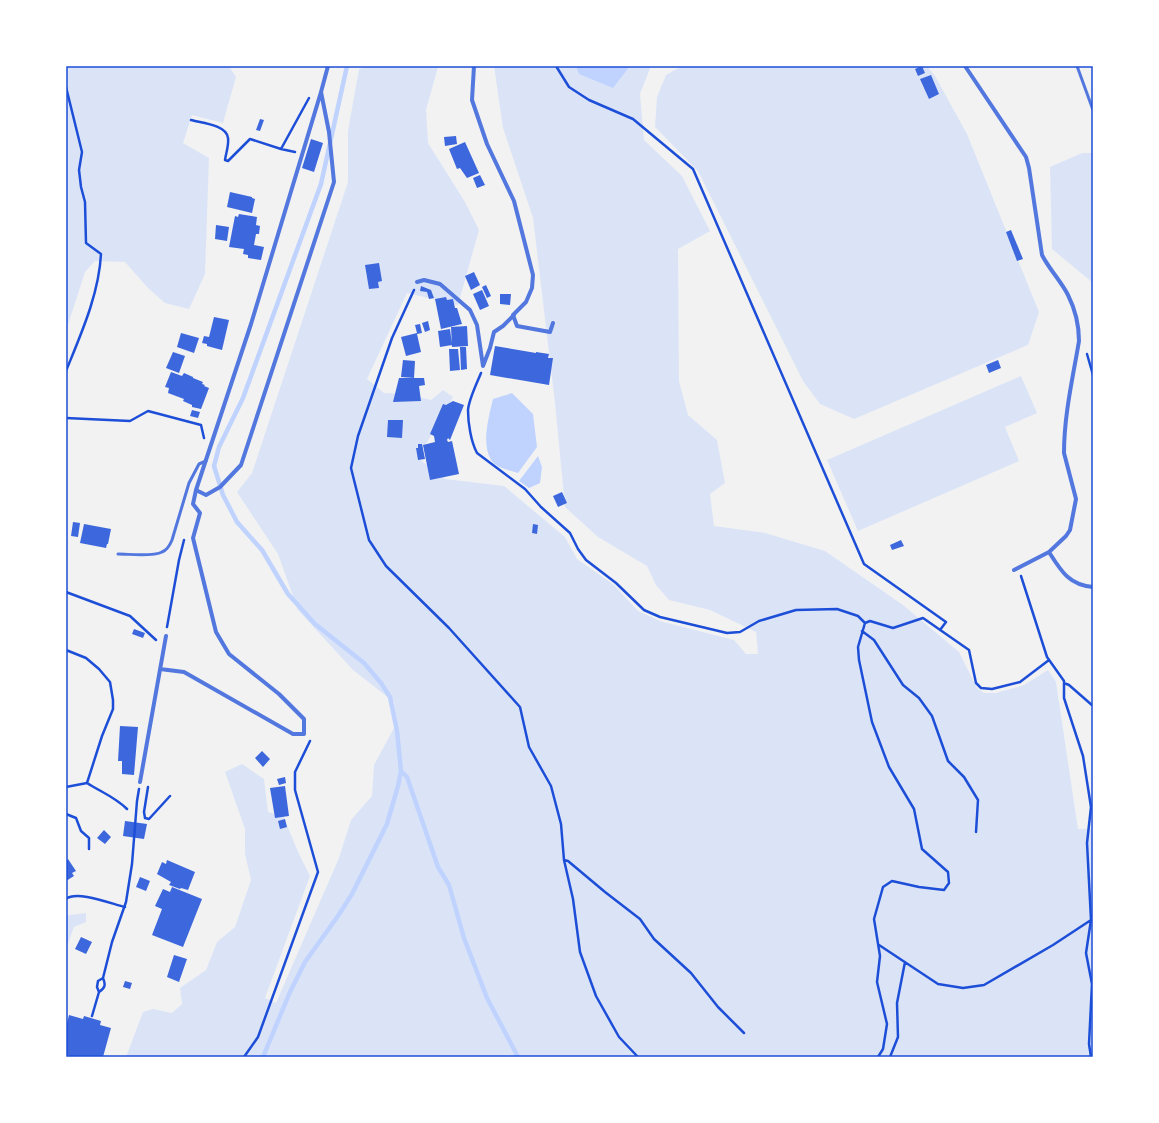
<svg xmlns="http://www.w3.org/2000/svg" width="1159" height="1123" font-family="'Source Serif 4',serif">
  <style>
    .green { fill: #dbe4f7 }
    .water { fill: #bfd3fe }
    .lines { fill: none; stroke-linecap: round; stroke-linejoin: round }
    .stream { stroke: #bfd3fe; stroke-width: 4.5 }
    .building { fill: #3d67dc }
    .path { stroke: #1d4ed8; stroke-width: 2.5 }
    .service { stroke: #5277de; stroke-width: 3 }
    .minor { stroke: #5277de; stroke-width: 4 }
    .neatline { fill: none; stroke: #1d4ed8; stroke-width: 1.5 }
  </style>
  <rect width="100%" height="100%" fill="#f2f2f2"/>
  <!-- green -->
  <path class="green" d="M 66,66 L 229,66 L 236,77 L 223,123 L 192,115 L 183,143 L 209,158 L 205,274 L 189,309 L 165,303 L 148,288 L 125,262 L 95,261 L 85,272 L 66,331 Z
    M 369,66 L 438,67 L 426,110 L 428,143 L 465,202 L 479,230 L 458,305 L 407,293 L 367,379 L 384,393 L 406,394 L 431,400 L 443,390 L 453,397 L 418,458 L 445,479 L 504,486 L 565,537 L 577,559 L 614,585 L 638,611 L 660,621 L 734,640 L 746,654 L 758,654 L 756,632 L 710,610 L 669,600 L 656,585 L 647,566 L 598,537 L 565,507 L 555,403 L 533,218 L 503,128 L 494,66 L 651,66 L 640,94 L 644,140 L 682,176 L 710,231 L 678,249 L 679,381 L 688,415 L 717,440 L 725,483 L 710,494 L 714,526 L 765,533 L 825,551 L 903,605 L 959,652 L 977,688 L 984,693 L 996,693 L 1024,685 L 1048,670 L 1056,682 L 1078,829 L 1093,829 L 1093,1057 L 126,1057 L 143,1012 L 153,1009 L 172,1013 L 182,1004 L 180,988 L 206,970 L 217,942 L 235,927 L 251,880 L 245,854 L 245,829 L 225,772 L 242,764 L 264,779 L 268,812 L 283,816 L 299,854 L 310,876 L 265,998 L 276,1003 L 339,858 L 351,820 L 372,796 L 374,765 L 395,726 L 394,702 L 353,670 L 298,610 L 278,554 L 237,492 L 252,473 L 348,182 L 348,131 L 359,69 Z
    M 682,66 L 927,66 L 935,76 L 967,134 L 1039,312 L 1028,345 L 854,419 L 820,404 L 803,381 L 698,171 L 655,127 L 657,97 L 666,75 Z
    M 1082,153 L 1093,153 L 1093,283 L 1052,249 L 1050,167 Z
    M 1021,376 L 1037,413 L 1005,427 L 1019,461 L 858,531 L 827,460 Z
    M 86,913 L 86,922 L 74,927 L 66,949 L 66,917 L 69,915 Z"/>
  <!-- water -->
  <path class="water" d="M 576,66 L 630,66 L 613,88 L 579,74 Z
    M 512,393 L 533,414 L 537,447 L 518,473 C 509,470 496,468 491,460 C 481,443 489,416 493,399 Z
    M 538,456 L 542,467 L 540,483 L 529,488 L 519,481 Z"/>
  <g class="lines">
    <!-- stream -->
    <path class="stream" d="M 401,771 L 407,777 L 438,867 L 449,885 L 464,938 L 487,998 L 518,1057
      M 263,1057 L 290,992 L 305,962 L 338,916 L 352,894 L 387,824 L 398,786 L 401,771 L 397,731 L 390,697 L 381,683 L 364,663 L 315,624 L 288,594 L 262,550 L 237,522 L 223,495 L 214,466 L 219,447 L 243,398 L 321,184 L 347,66"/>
  </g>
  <!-- building -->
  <path class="building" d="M 922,66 L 925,73 L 918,76 L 915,69 Z
    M 931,75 L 939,94 L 929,99 L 920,79 Z
    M 260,119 L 264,120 L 260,131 L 256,130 Z
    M 456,136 L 457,144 L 445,146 L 444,137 Z
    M 311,139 L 323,143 L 314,172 L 302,168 Z
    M 465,142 L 479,173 L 467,178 L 460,168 L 457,169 L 449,149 Z
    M 480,175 L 485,185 L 477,188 L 473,178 Z
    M 230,192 L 252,197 L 252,198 L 255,199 L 252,213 L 227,207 Z
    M 239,214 L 257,217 L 256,225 L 260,226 L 259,234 L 256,234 L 254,245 L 264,247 L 261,260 L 248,258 L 248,255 L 243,254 L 244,249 L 229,247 L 235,216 L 238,217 Z
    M 216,225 L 229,227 L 227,241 L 215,239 Z
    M 1011,230 L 1023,259 L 1017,261 L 1006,232 Z
    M 379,263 L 382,281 L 378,282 L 379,288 L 369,289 L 365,265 Z
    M 474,272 L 480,285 L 471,290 L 465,276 Z
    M 486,285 L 491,296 L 487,298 L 482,287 Z
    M 421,286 L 431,290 L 434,298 L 429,299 L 427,292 L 420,291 Z
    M 482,290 L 489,306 L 480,310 L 473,294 Z
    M 500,294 L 511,294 L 510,305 L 500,304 Z
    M 446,297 L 447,300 L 453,299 L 455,308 L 457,308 L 462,324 L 441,329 L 435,299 Z
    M 214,317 L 229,320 L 222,350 L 207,346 L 207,344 L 202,343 L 204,336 L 209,337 Z
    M 428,321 L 430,330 L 425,332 L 422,323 Z
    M 420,324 L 422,333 L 417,334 L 421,352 L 406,356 L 401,337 L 417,333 L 415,325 Z
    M 467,326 L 468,346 L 452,347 L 451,327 Z
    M 450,329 L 452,345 L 440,347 L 438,331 Z
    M 181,333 L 199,338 L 194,353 L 177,347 Z
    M 495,346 L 536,353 L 536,352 L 549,354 L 548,358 L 553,358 L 549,385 L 490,375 Z
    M 460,347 L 466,347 L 467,369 L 461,370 Z
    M 449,349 L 458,349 L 460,370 L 450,371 Z
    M 173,352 L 185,356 L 179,373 L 166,368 Z
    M 403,360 L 415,361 L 414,378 L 401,377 Z
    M 998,360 L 1001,368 L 989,373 L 986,365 Z
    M 171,372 L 182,376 L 184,373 L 193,377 L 193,378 L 203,382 L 202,384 L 205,385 L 204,386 L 209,388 L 201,409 L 192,407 L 192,405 L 183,401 L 184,399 L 168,393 L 169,388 L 165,387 Z
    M 399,378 L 424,378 L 425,385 L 419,386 L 421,401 L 393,402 Z
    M 453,401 L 464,405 L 450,440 L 448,438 L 447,440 L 448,442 L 452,441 L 459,474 L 430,480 L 423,445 L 435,442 L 434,436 L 430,434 L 443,404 L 446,405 Z
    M 192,410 L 200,412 L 198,418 L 190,416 Z
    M 388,420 L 403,420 L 402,438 L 387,437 Z
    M 418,444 L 422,444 L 425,459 L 418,460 L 416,448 L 418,448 Z
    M 562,492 L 567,503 L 558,507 L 553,496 Z
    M 73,522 L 80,523 L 78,537 L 71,536 Z
    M 84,524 L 111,529 L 108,544 L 107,544 L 106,548 L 80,543 Z
    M 533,524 L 538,525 L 537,534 L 532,533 Z
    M 901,540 L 904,546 L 892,550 L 890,545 Z
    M 134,629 L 145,633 L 143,638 L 132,634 Z
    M 120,726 L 138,727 L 134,775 L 122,774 L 122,761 L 118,761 Z
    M 262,751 L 270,759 L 263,767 L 255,758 Z
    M 285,777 L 286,783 L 279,785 L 277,779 Z
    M 285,786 L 289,816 L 275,818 L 270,788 Z
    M 285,819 L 287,827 L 280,829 L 278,821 Z
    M 125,821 L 147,824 L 144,839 L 123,836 Z
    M 104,830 L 111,837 L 105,844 L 97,838 Z
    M 68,859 L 76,871 L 72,873 L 74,876 L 66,881 L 66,861 Z
    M 167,860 L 195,872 L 188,890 L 181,888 L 180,889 L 169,885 L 171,882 L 157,874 L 162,862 L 166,864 Z
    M 140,877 L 150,881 L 146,891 L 136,887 Z
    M 172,887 L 202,899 L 183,947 L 152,935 L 162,909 L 155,906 L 163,889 L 170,892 Z
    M 81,937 L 92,942 L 86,954 L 75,949 Z
    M 174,955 L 187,959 L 179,982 L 167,977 Z
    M 125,981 L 132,983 L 130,989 L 123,987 Z
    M 69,1015 L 83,1019 L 84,1016 L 101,1021 L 100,1025 L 111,1028 L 103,1057 L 73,1057 L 66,1055 L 66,1027 Z"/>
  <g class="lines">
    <!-- path -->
    <path class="path" d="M 556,66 L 569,87 L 589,100 L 633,119 L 693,169 L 864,564 L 946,622 L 940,630
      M 66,87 L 82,152 L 79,170 L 81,187 L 85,202 L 86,243 L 101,254 C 99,294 81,334 66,371
      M 191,120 C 202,123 227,125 228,138 C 229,145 226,153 225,160 L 228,161 L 250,139 L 281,149 L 295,152
      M 281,149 L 309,98
      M 414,290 L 392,338 L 358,436 L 351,468 L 369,540 L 386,566 L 449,628 L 520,707 L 529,747 L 551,786 L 561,824 L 564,860 L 573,899 L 580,952 L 596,996 L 619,1037 L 638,1057
      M 1087,354 L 1093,375
      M 481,373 C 477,383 469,399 468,410 C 468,423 471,442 477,453 L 525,489 L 541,507 L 570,533 L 578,549 L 586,560 L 616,583 L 644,610 L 660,617 L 727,633 L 740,632 L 759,621 L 796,610 L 837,609 L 858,616 L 865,623 L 858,647 L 859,660 L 872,722 L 889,767 L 914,809 L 922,849 L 948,872 L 949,883 L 944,890 L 919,887 L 892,881 L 883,887 L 874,919 L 880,956 L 877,982 L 887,1024 L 883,1049 L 878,1057
      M 66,418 L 130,421 L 148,411 L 201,425 L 204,438
      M 1021,576 L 1047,657 L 1064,681 L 1064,698 L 1083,756 L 1091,807 L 1087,843 L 1091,920 L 1086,953 L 1092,984 L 1089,1044 L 1091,1057
      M 66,592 L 130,616 L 156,640
      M 865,623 L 870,621 L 893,628 L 923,618 L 969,650 L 976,683 L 981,688 L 992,689 L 1020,682 L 1049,660
      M 167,627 L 179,560 L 184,540
      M 862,631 L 874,640 L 903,685 L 919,698 L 932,716 L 948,761 L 964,777 L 978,800 L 976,832
      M 66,650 L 86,658 L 99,669 L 110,682 L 113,700 L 113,709 L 102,736 L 87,783
      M 1064,683 L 1069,685 L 1093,706
      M 66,787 L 87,783 C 101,792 115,797 127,809
      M 148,787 L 144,812 L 145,818 L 149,819 L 170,796
      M 66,814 L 76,818 L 81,831 L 89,838 L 89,849
      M 564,860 L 568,861 L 605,892 L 640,919 L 654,939 L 691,973 L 718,1007 L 744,1033
      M 66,899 C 77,890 112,904 125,907
      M 879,945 L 938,984 L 963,988 L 984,985 L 1053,945 L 1091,920
      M 99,992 C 105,988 106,985 103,978
      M 92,1016 L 99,992 L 97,987 L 98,981 L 103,978 L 112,942 L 126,902 L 132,864 L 137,801 L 139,789
      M 244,1057 L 258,1037 L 318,872 L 295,790 L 295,772 L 310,741
      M 890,1057 L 898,1037 L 897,1003 L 905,962"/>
    <!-- service -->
    <path class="service" d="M 1077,66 L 1093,110
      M 118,554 C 129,554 153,557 162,552 C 167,550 170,545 172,540 L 189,483 L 199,464 L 206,461"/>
    <!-- minor -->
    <path class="minor" d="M 474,66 L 472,100 L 487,144 L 514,201 L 533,275 L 532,288 L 526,302 L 513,315 L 517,326 L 550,332 L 553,323
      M 965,66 L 1026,157 L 1029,168 L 1042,255 C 1049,269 1061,281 1068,295 C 1075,309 1079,325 1079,341 C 1073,377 1064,415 1064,453 L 1076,499 L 1070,530 L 1066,536 L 1049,552 L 1014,570
      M 417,282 L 424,280 L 440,284 L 470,310 L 477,325 L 483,366 L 490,348 L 494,332 L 503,326 L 514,315
      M 196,490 L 206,495 L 220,487 L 241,465 L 334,182 L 329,132 L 321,92 L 328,66
      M 1049,552 C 1061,571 1069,585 1093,587
      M 160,669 L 184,672 L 293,734 L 304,734 L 304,719 L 279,694 L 229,654 L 216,632 L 193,538 L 200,513 L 193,504 L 196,490 L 251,324 L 321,92
      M 140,782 L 166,636"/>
  </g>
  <!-- border -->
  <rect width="1159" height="1123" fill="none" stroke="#ffffff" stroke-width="134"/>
  <rect x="67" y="67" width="1025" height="989" class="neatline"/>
</svg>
